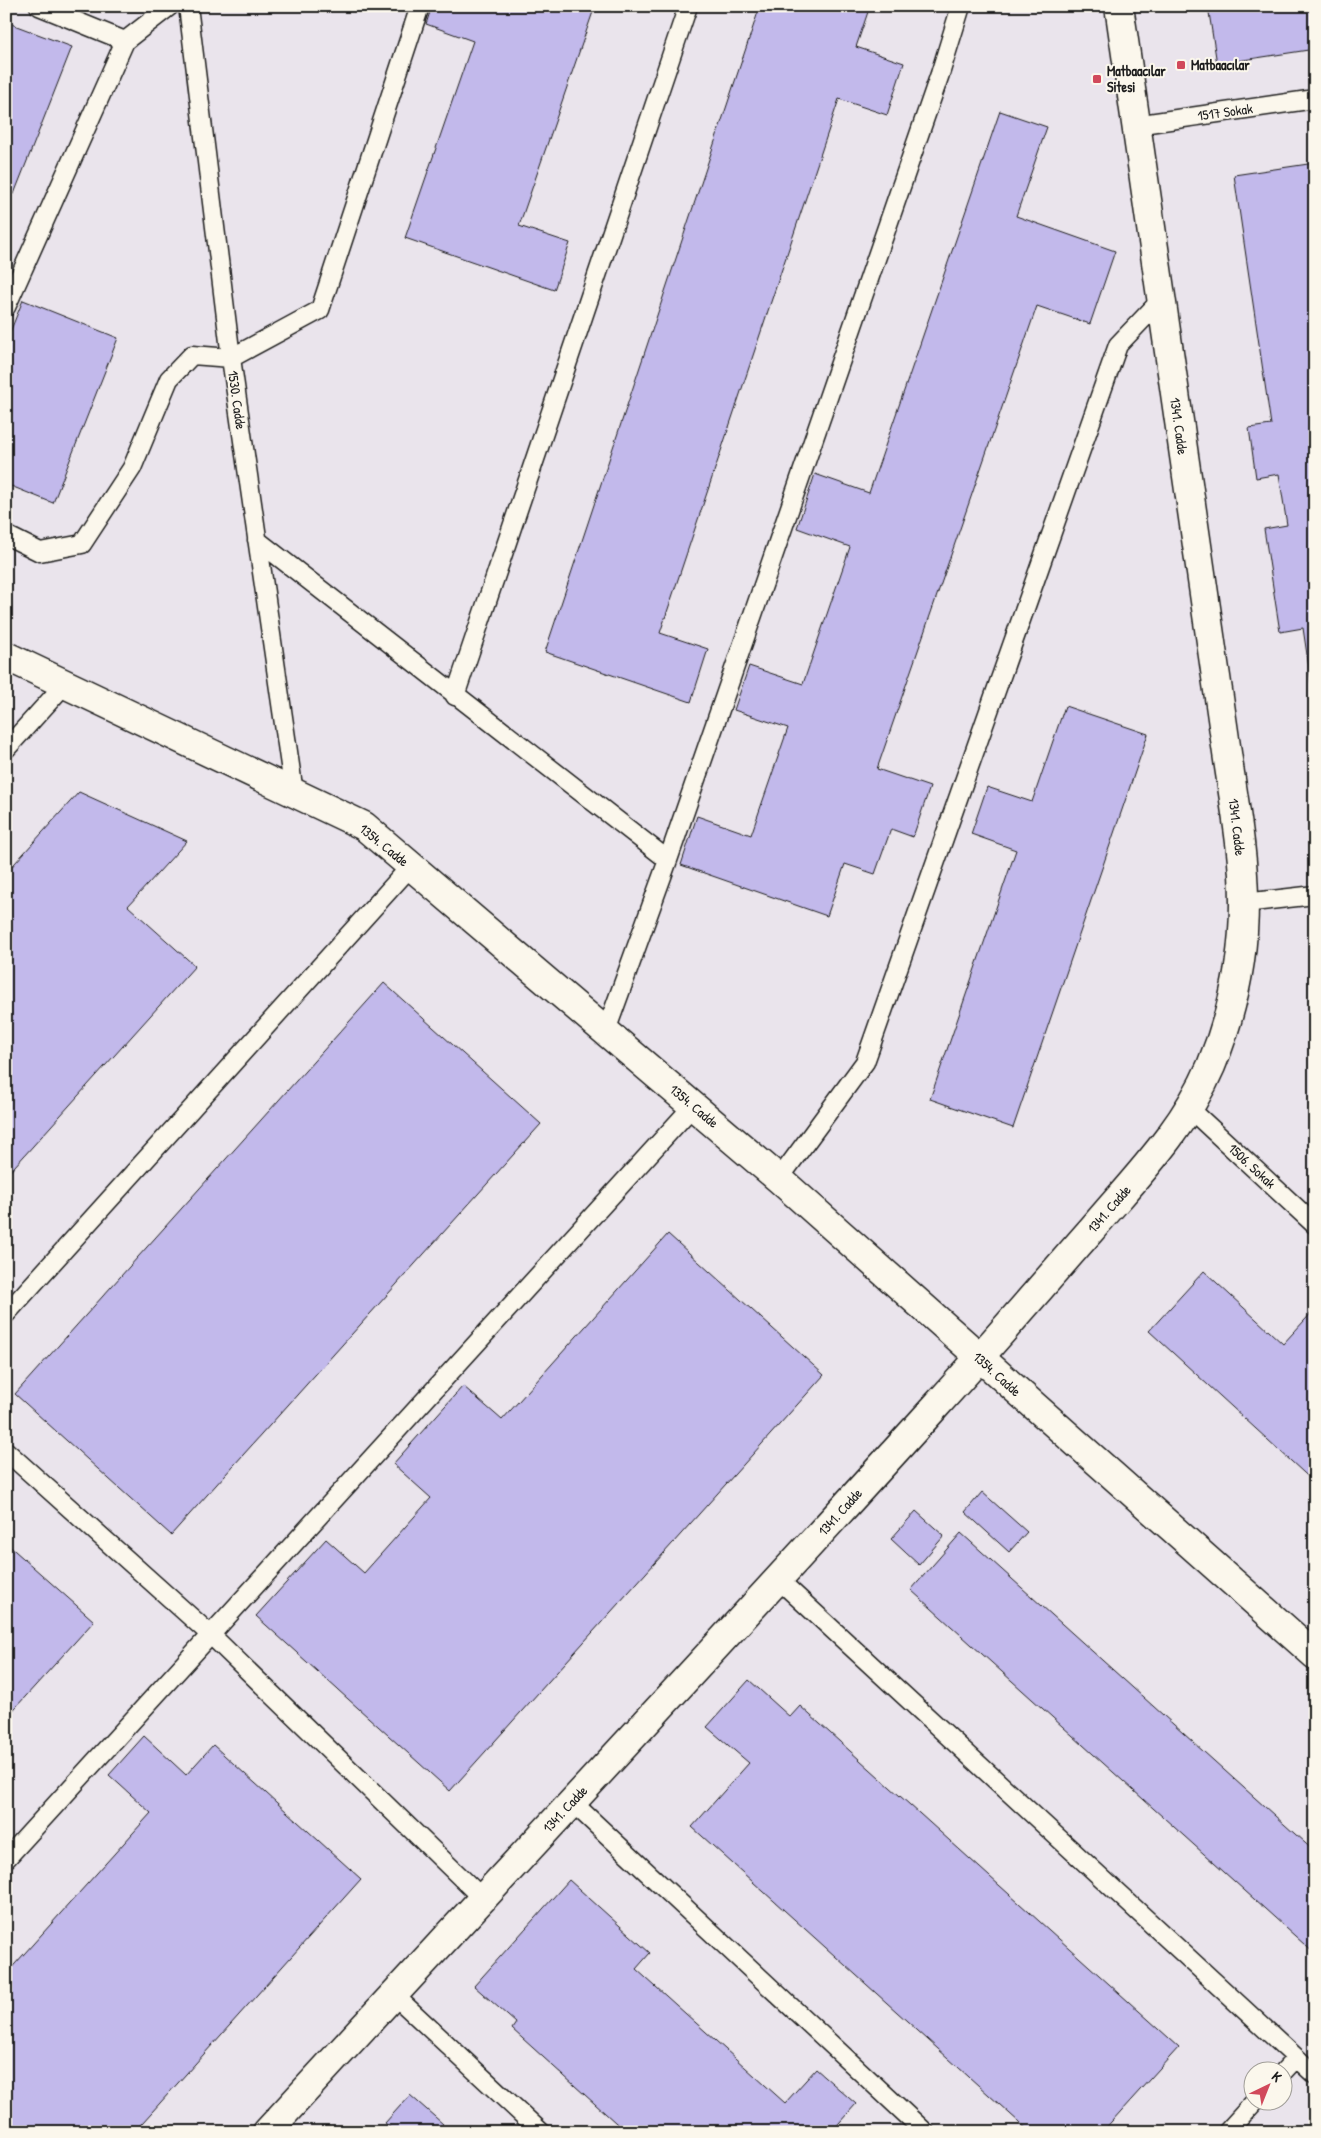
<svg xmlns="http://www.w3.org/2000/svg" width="1321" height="2138" font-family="'Patrick Hand',sans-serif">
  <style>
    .built { fill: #eae4ec; fill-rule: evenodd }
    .building { fill: #c2b9eb; stroke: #1c1c1c }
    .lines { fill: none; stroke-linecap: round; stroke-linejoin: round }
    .service-casing { stroke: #1c1c1c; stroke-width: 21 }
    .tertiary-casing { stroke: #1c1c1c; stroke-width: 31 }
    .secondary-casing { stroke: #1c1c1c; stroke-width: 31 }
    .service { stroke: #fbf7ec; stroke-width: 18 }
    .tertiary { stroke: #fbf7ec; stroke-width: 28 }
    .secondary { stroke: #fbf7ec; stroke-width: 28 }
    .poi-dot { fill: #d1495b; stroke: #fbf7ec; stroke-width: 2 }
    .labels { text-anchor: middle; stroke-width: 4; stroke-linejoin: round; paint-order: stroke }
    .poi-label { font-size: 14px; font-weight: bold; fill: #1c1c1c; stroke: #fbf7ec; text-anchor: start }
    .street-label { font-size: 14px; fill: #1c1c1c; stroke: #fbf7ec }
  </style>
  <rect width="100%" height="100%" fill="#fbf7ec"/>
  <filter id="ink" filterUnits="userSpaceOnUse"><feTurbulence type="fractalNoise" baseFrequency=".02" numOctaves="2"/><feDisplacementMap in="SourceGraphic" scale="10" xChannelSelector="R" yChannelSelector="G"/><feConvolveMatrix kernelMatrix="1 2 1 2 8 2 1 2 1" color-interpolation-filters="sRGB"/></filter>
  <g filter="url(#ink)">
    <!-- built -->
    <path class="built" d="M 6,6 L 1315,6 L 1315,2132 L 6,2132 ZM 1254,2070 L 1284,2070 L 1284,2100 L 1254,2100 Z"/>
    <!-- building -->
    <path class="building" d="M 432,6 L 595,6 L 519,226 L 570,243 L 554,290 L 405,238 L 473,41 L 426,24 Z
      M 760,6 L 870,6 L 856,47 L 904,63 L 887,115 L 839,99 L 660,633 L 708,649 L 691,702 L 545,652 Z
      M 1208,6 L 1315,6 L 1315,49 L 1217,64 Z
      M 6,22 L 72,47 L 14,194 L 6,191 Z
      M 1000,111 L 1047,127 L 1016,216 L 1115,251 L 1090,324 L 1037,306 L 877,769 L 930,787 L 913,837 L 891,829 L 875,874 L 845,864 L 827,916 L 681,865 L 697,816 L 751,835 L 788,728 L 734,710 L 749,666 L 803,684 L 850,547 L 797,528 L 815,474 L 869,493 Z
      M 1315,163 L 1315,708 L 1303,628 L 1280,632 L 1264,529 L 1287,525 L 1279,474 L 1256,478 L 1249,428 L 1271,425 L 1234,175 Z
      M 23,300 L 118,338 L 53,503 L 6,484 L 6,342 Z
      M 1065,706 L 1148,734 L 1013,1128 L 930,1099 L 1016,850 L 971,834 L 987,787 L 1032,802 Z
      M 79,792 L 187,841 L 128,906 L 195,966 L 6,1176 L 6,873 Z
      M 384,983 L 541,1124 L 171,1535 L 15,1394 Z
      M 668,1234 L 824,1375 L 450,1791 L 256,1616 L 326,1539 L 364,1573 L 431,1498 L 393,1464 L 463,1386 L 502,1420 Z
      M 1204,1271 L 1283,1344 L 1315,1309 L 1315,1483 L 1149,1331 Z
      M 982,1492 L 1027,1532 L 1009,1552 L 965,1512 Z
      M 916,1511 L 944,1536 L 919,1565 L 891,1539 Z
      M 961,1533 L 1315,1852 L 1315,1954 L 911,1590 Z
      M 6,1543 L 94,1621 L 6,1718 Z
      M 749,1680 L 790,1717 L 800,1706 L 1179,2047 L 1102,2132 L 1030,2132 L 692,1827 L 749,1763 L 707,1727 Z
      M 144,1736 L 186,1775 L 213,1745 L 361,1879 L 134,2132 L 6,2132 L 6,1974 L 151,1813 L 109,1775 Z
      M 569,1880 L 650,1953 L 636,1969 L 785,2103 L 816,2069 L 856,2104 L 831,2132 L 626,2132 L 512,2029 L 516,2023 L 474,1986 Z
      M 410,2095 L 443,2124 L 436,2132 L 395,2132 L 385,2123 Z"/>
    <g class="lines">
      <!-- service casing -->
      <g class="service-casing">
        <path id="service" d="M 39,6 L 125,41 L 170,6
          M 188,6 L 231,358 L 294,793
          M 1135,125 L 1315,99
          M 6,307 L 125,41
          M 6,535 L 40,552 L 82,544 L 132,468 L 169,379 L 192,355 L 231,358 L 320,310 L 420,6
          M 257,540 L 668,860 L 606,1031
          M 455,696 L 688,6
          M 6,749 L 65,684
          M 668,860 L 940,74 L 961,6
          M 1244,903 L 1315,895
          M 1189,1108 L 1315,1225
          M 779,1179 L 865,1062 L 1118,345 L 1161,300
          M 6,1314 L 411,866
          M 6,1451 L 212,1636 L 482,1898
          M 779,1580 L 1315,2075
          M 572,1802 L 925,2132
          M 6,1859 L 693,1106
          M 393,1994 L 541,2132
          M 1284,2071 L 1296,2058
          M 1227,2132 L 1256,2100"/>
      </g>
      <!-- tertiary casing -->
      <g class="tertiary-casing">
        <path id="tertiary" d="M 267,2132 C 489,1890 715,1651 935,1407 C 988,1349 1040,1288 1092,1229 C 1136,1177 1184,1129 1211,1066 C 1232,1015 1244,958 1244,903 C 1244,851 1233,797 1226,746 L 1119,6"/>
      </g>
      <!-- secondary casing -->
      <g class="secondary-casing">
        <path id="secondary" d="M 6,656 L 364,826 L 779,1179 L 1315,1655"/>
      </g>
      <!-- service -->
      <use href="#service" class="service"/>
      <!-- tertiary -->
      <use href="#tertiary" class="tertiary"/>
      <!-- secondary -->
      <use href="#secondary" class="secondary"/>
    </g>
  </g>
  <!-- markers -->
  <g class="poi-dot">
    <rect x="1176" y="60" width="10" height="10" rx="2.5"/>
    <rect x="1092" y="74" width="10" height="10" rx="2.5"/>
  </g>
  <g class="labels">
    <!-- poi labels -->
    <g class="poi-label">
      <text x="1191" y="70">Matbaacılar</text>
      <text x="1107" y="76">Matbaacılar<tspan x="1107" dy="16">Sitesi</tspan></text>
    </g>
    <!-- street labels -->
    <g class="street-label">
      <text transform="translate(1225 112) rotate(-8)" y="5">1517 Sokak</text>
      <text transform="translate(237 400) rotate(82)" y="5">1530. Cadde</text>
      <text transform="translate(1179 426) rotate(82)" y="5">1341. Cadde</text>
      <text transform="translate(1237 827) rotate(83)" y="5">1341. Cadde</text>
      <text transform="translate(384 845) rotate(39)" y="5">1354. Cadde</text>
      <text transform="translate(694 1106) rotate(40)" y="5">1354. Cadde</text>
      <text transform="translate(1252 1166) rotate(43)" y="5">1506. Sokak</text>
      <text transform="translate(1109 1209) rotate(-49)" y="5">1341. Cadde</text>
      <text transform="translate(997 1374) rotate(42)" y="5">1354. Cadde</text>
      <text transform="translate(840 1512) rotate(-48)" y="5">1341. Cadde</text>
      <text transform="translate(565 1809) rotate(-47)" y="5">1341. Cadde</text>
    </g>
  </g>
  <!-- margin -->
  <rect width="1321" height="2138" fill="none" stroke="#fbf7ec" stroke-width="25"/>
  <rect x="12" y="12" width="1296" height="2113" fill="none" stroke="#1c1c1c" stroke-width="2" filter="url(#ink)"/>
  <!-- north arrow -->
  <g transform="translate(1268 2086) rotate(43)"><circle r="24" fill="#fbf7ec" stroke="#a29f99"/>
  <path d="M0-4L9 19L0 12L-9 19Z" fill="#d1495b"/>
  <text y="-8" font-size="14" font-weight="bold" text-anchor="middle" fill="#1c1c1c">K</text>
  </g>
</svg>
